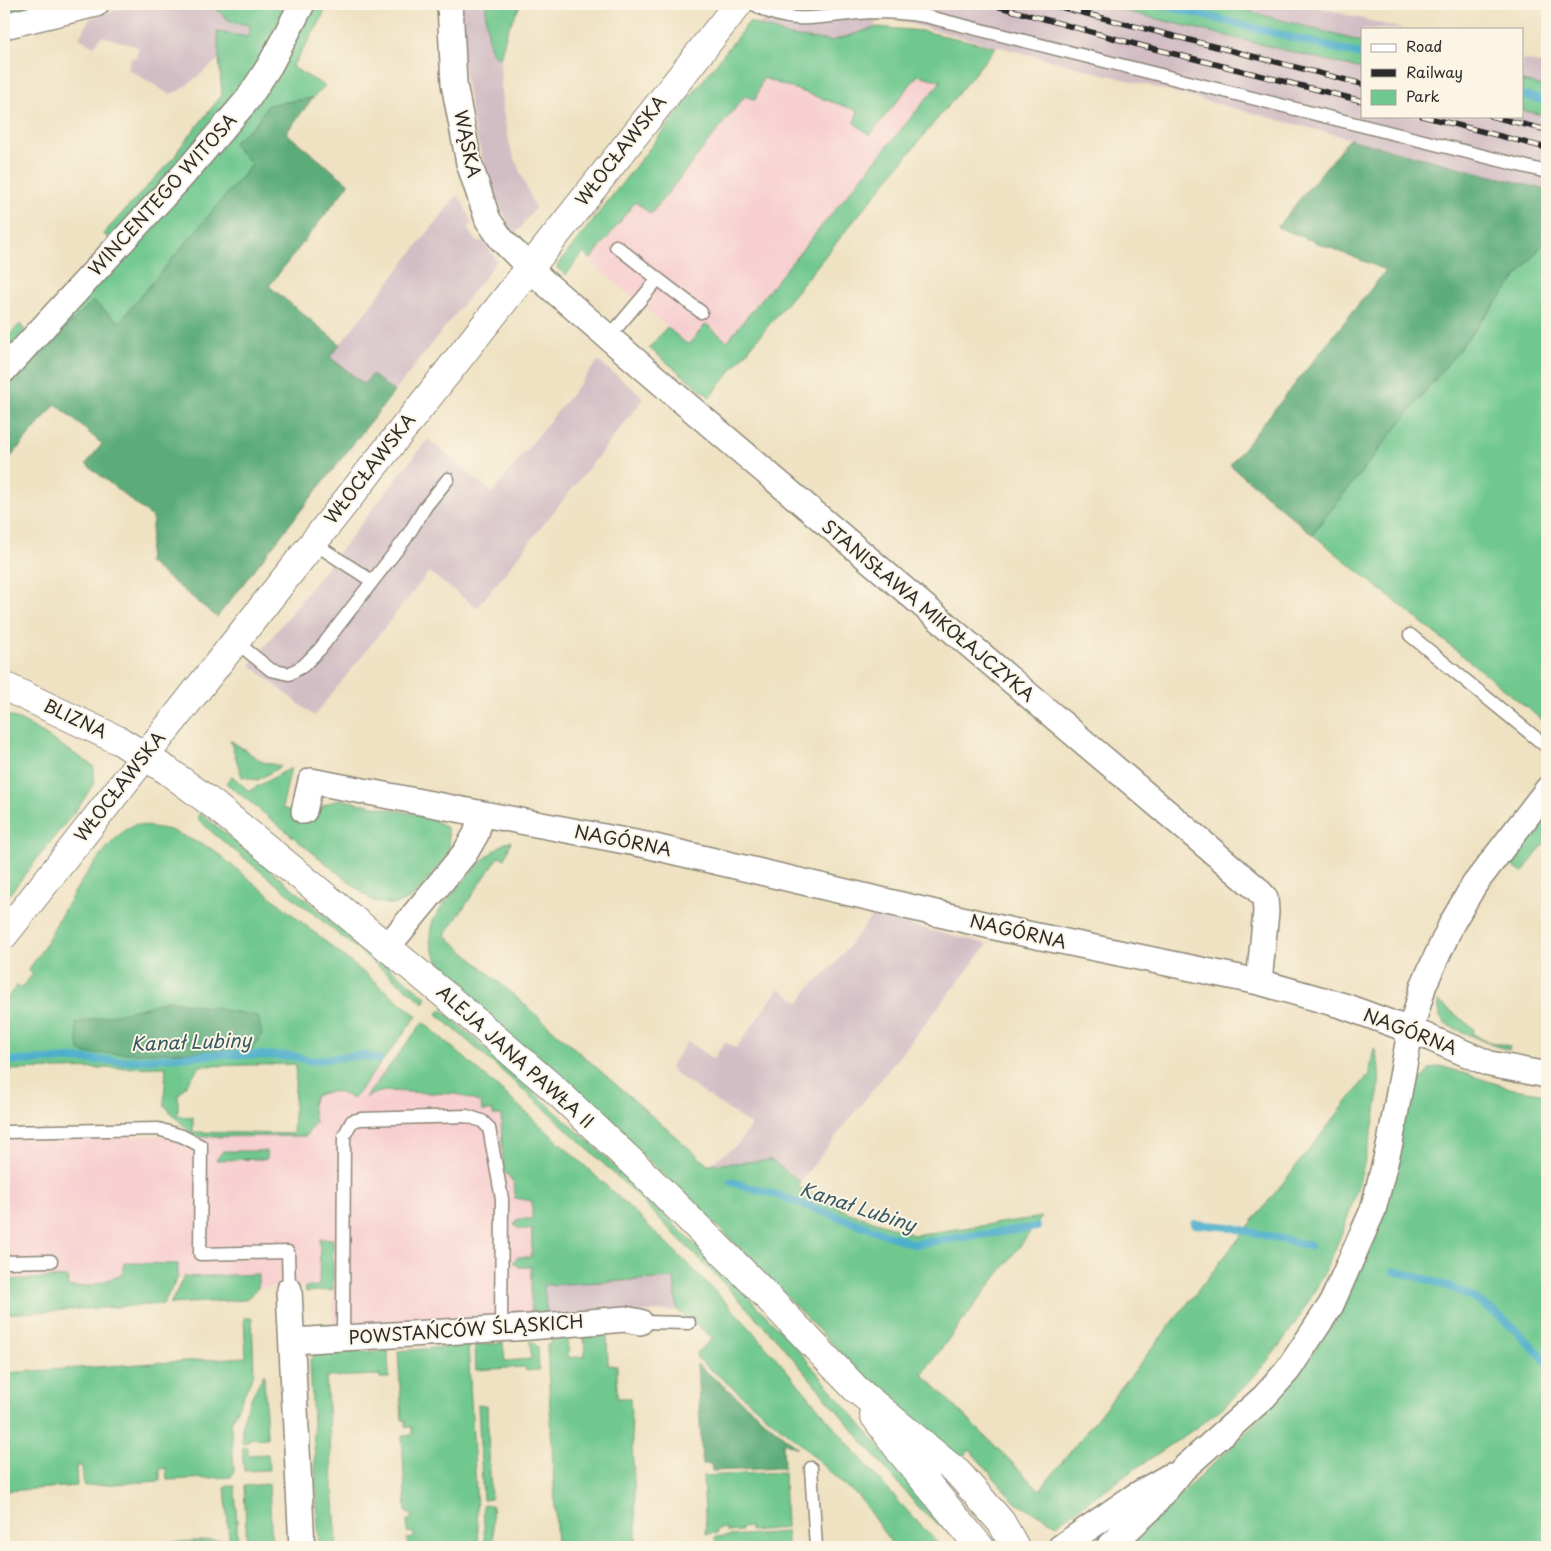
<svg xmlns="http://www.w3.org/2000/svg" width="1551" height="1551" font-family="'Playpen Sans',sans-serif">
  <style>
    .built { fill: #f7cfd0 }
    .industrial { fill: #d2bdc5 }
    .green { fill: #6fc88f; stroke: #4d7a5d; fill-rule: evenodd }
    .forest { fill: #5bac7a; stroke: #436c52 }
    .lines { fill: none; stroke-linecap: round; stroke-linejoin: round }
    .stream { stroke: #4dafcc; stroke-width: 8 }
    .lane-casing { stroke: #8d8677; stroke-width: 15 }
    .street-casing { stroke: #8d8677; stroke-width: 28 }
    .secondary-casing { stroke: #8d8677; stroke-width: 30 }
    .lane { stroke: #fff; stroke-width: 12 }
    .street { stroke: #fff; stroke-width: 25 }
    .secondary { stroke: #fff; stroke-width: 28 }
    .rail-casing { stroke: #2b2b2b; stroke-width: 5.5 }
    .rail { stroke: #fcf5e5; stroke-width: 4; stroke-dasharray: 11; stroke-linecap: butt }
    .labels { text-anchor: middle; stroke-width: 4; stroke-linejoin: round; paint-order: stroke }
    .street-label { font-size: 18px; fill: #2b2b2b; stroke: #fcf5e5 }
    .water-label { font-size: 19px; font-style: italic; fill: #375963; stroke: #fcf5e5 }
  </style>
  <rect width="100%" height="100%" fill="#fcf5e5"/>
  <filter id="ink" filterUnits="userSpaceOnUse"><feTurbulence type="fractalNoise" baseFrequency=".02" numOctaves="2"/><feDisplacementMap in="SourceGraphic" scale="10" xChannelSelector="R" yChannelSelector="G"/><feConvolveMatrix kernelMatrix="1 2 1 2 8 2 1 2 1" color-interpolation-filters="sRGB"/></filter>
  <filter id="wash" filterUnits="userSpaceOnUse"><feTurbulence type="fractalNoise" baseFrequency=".0096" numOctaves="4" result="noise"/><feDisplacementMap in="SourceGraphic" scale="20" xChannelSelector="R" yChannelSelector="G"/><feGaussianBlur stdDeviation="1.12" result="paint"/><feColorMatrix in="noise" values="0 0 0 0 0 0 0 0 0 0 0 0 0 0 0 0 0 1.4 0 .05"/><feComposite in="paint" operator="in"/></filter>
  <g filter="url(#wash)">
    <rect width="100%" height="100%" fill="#efe2c3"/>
    <!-- built -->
    <path class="built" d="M 755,51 L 854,59 L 942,81 L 727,341 L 689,345 L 589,261 Z
      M 296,1064 L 436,1076 L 515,1121 L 543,1206 L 544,1303 L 547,1304 L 547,1319 L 330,1332 L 333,1325 L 333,1291 L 306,1292 L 304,1287 L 277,1290 L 277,1287 L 258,1288 L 258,1274 L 178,1277 L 177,1264 L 124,1263 L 123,1275 L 90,1286 L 4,1290 L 4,1138 L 179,1135 L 193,1132 L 293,1134 Z"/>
    <!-- industrial -->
    <path class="industrial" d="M 139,4 L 217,4 L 215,9 L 250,25 L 248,37 L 217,32 L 219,59 L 181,90 L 169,94 L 128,69 L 131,57 L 136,58 L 139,47 L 102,36 L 94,46 L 79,38 L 90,18 Z
      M 460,4 L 486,4 L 486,20 L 491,52 L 500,59 L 502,107 L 511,150 L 535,208 L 515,235 L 492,190 L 475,132 L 462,60 Z
      M 775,4 L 1305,4 L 1312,6 L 1403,29 L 1362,29 L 1362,116 L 1522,116 L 1522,59 L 1547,65 L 1547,190 L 881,16 L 854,59 L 741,46 Z
      M 458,194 L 472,222 L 468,229 L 476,242 L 484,241 L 497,261 L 394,392 L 372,374 L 364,384 L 330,357 Z
      M 598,361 L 640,394 L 643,400 L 477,608 L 429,572 L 314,716 L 250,665 L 428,439 L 492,493 Z
      M 872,916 L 988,944 L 800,1182 L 770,1160 L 709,1165 L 738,1144 L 751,1125 L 673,1072 L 670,1067 L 688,1041 L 713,1059 L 725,1042 L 736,1048 L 779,988 L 800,1002 L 810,987 L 834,965 Z
      M 675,1278 L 677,1310 L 547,1319 L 544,1285 Z"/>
    <!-- green -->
    <path class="green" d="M 4,4 L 44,4 L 4,13 Z
      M 217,4 L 292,4 L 259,69 L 113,240 L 103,234 L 177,154 L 178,150 L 222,95 L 217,32 L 248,37 L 250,25 L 231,22 L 215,8 Z
      M 309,4 L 327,4 L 320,22 L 292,67 L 325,86 L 313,98 L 268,105 L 255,124 L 232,144 L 253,164 L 119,322 L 92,302 L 13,380 L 4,395 L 4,382 Z
      M 486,4 L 521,4 L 507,31 L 500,59 L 491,52 L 486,20 Z
      M 1096,4 L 1222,4 L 1362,42 L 1362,69 Z
      M 749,22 L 790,36 L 832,41 L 877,27 L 922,31 L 996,47 L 710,397 L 649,348 L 667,327 L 688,345 L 706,324 L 727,341 L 941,81 L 918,75 L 870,135 L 854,123 L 858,111 L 763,78 L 755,100 L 745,96 L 651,214 L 635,202 L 591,259 L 583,253 L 566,275 L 558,269 L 557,266 Z
      M 1522,81 L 1547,87 L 1547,116 L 1522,110 Z
      M 1547,239 L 1547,724 L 1312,534 Z
      M 20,324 L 28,335 L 4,354 L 4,340 Z
      M 4,713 L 31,726 L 92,765 L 94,769 L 94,783 L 82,802 L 4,901 Z
      M 230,740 L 263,762 L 281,766 L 258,780 L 242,777 Z
      M 291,768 L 282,808 L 315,818 L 322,806 L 339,799 L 430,817 L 447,828 L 450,845 L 447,857 L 416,894 L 410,899 L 393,905 L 373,901 L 226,783 L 232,776 L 249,791 Z
      M 200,813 L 427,998 L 424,1003 L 214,834 L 197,818 Z
      M 1547,818 L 1547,840 L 1522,873 L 1511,865 Z
      M 136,824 L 170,830 L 212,849 L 417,1016 L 353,1099 C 338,1091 332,1089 315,1096 L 312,1104 L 315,1122 L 306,1136 L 194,1137 L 164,1105 L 166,1067 L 4,1070 L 4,1002 L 17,985 L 21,988 L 33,974 L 28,970 C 46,947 56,922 71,898 C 81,880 117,829 136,824 ZM 296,1064 L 293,1134 L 193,1132 L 193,1117 L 178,1116 L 178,1096 L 200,1066 Z
      M 511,841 L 505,859 L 499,856 L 445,935 L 708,1165 L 771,1160 L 800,1182 L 797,1186 L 847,1212 L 914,1235 L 1042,1217 L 922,1374 L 1040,1490 L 1369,1074 L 1374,1048 C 1387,1077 1373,1125 1366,1156 C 1344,1248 1300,1335 1230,1401 C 1208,1421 1181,1438 1157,1454 C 1123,1477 1090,1500 1057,1524 L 1016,1503 L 970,1450 L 957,1461 C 872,1392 800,1308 722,1231 C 637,1148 549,1069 460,991 L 464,986 C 449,972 431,960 430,937 C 430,931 431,925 434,919 C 444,901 493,843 511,841 Z
      M 1438,1001 L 1474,1029 L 1472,1033 L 1485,1041 L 1510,1046 L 1509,1050 L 1492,1045 L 1445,1024 L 1440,1017 Z
      M 441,1009 L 593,1145 L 728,1277 L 788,1338 L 952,1533 L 951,1535 L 918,1507 L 781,1344 L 723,1283 L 625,1184 L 545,1109 L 437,1014 Z
      M 423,1022 C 524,1109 623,1198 717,1293 C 796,1374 861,1467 942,1547 L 894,1547 L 859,1497 L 838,1480 L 802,1445 L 697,1358 L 697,1352 L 713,1338 L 677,1310 L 674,1278 L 544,1285 L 547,1319 L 513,1316 L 513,1314 L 531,1313 L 531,1267 L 519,1267 L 513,1262 L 518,1257 L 531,1257 L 532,1229 L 519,1229 L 514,1225 L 518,1219 L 532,1219 L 532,1201 L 515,1198 L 514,1183 L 503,1170 L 501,1115 L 493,1115 L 493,1111 L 482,1111 L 481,1103 L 457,1094 L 386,1091 L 376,1093 L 365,1098 Z
      M 1441,1066 L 1513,1089 L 1547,1094 L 1547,1547 L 1124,1547 L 1245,1434 L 1292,1381 L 1338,1317 L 1379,1227 L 1412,1080 L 1419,1082 L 1430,1069 Z
      M 223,1151 L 266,1151 L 267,1159 L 216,1160 Z
      M 320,1239 L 333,1239 L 333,1290 L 306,1292 L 305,1287 L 319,1286 Z
      M 124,1263 L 178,1264 L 178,1277 L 163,1304 L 4,1314 L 4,1280 L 67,1277 L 68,1287 L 90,1286 L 122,1275 Z
      M 258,1274 L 258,1288 L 245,1300 L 170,1304 L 184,1277 Z
      M 244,1318 L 252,1318 L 254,1373 L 231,1422 L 234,1471 L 231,1477 L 167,1480 L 166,1468 L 160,1469 L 160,1481 L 84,1486 L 82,1466 L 76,1466 L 77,1486 L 4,1491 L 4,1373 L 246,1357 Z
      M 607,1335 L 608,1365 L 617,1366 L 617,1398 L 630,1398 L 637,1547 L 557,1547 L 547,1346 L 554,1338 L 567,1338 L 569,1358 L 585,1356 L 584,1336 Z
      M 530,1340 L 538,1347 L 539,1370 L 526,1371 L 525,1367 L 476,1370 L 475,1345 L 503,1343 L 505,1361 L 531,1359 Z
      M 468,1345 L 479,1547 L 408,1547 L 407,1539 L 414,1538 L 414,1533 L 407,1532 L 407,1520 L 411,1520 L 411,1514 L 406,1513 L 402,1436 L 412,1435 L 412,1427 L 406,1427 L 406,1420 L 402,1420 L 398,1351 Z
      M 388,1351 L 389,1378 L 380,1378 L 380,1375 L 326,1377 L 337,1547 L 319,1547 L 310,1360 L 314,1355 L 320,1353 Z
      M 264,1374 L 267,1438 L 248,1439 L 248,1442 L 242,1443 C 240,1414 251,1398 264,1374 Z
      M 478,1405 L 487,1405 L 491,1499 L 483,1500 Z
      M 242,1447 L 248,1447 L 248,1455 L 268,1454 L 269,1470 L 244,1471 Z
      M 784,1472 L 786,1528 L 750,1531 L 750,1527 L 741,1528 L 741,1531 L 727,1532 L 726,1528 L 717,1529 L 717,1533 L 706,1534 L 703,1476 Z
      M 269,1484 L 272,1547 L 247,1547 L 244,1486 Z
      M 225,1486 L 235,1486 L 238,1547 L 94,1547 L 229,1539 Z
      M 483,1505 L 492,1505 L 494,1547 L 485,1547 Z
      M 787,1532 L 787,1547 L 706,1547 L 706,1545 L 716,1545 L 715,1537 Z"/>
    <!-- forest -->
    <path class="forest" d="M 313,98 L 286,133 L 349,184 L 269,286 L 340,344 L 330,357 L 364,384 L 372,374 L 394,392 L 217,617 L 148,562 L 153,518 L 86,464 L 102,444 L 56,404 L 9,459 L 4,452 L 4,395 L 13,380 L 93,301 L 119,322 L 252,164 L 232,144 L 255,124 L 268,105 Z
      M 1349,139 L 1547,190 L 1547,239 L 1312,534 L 1230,465 L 1386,270 L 1277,227 Z
      M 167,1000 L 258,1016 L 262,1034 L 251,1051 L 85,1054 L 79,1050 L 76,1023 L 147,1007 Z
      M 697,1364 L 798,1448 L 783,1442 L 784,1468 L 712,1471 L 712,1464 L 702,1464 Z"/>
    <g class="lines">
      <!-- stream -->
      <path class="stream" d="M 1158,4 L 1362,55
        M 1522,95 L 1547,101
        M 4,1061 L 78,1059 L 120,1061 L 222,1054 L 293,1056 L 311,1061 L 362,1055 L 379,1060
        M 731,1182 L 774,1194 L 913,1244 L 1037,1227
        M 1195,1224 L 1229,1227 L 1310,1246
        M 1394,1271 C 1412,1276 1432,1280 1450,1287 C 1489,1302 1519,1332 1547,1362"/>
    </g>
  </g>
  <g filter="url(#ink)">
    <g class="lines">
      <!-- lane casing -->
      <g class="lane-casing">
        <path id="lane" d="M 754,4 C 792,29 829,14 871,12 C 889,12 907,13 925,16 L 1547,172
          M 616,246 L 658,279
          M 609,337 L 658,279 L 701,312
          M 312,542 L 372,581
          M 1410,635 L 1547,747
          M 235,641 L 271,670 L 289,674 L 303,666 L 320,649 L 406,538 L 426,506 L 448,479
          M 4,1132 L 158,1129 L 182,1136 L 201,1146 L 200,1254 L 288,1252 L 289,1290
          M 4,1262 L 51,1261
          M 640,1322 L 689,1323
          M 343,1338 L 344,1136 L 352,1121 L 361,1119 L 467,1116 L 482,1121 L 489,1128 L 502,1199 L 501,1329
          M 811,1468 L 816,1547"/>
      </g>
      <!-- street casing -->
      <g class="street-casing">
        <path id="street" d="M 450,4 L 454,84 L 469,163 L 488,220 L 502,240 L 543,281 L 687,405 L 1257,889 L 1265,898 L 1266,912 L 1259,982
          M 4,26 L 96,4
          M 4,370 L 184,174 L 248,99 L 270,65 L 302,4
          M 304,811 L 311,781 L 646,845 L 1008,930 L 1259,982 L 1344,1006 L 1423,1035 L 1490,1064 L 1547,1075
          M 388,946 L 465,853 L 476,834 L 481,814
          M 289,1290 L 302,1547
          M 292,1341 L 530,1327 L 625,1319 L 640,1322
          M 1061,1547 L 1135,1496 L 1170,1476
          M 1109,1547 L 1150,1509 L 1183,1469 L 1264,1397 L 1288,1370 L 1331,1305 L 1373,1210 L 1390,1143 L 1410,1032 L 1424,984 L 1452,923 L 1474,885 L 1547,790"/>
      </g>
      <!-- secondary casing -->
      <g class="secondary-casing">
        <path id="secondary" d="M 4,686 L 120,741 L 168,771 L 214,805 L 444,994 L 552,1087 L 637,1167 L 758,1287 L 856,1389 L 958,1473 L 1001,1522 L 1015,1547
          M 4,935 L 738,4
          M 874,1415 L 900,1451 L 980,1547"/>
      </g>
      <!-- lane -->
      <use href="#lane" class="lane"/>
      <!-- street -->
      <use href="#street" class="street"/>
      <!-- secondary -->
      <use href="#secondary" class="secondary"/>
      <!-- rail casing -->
      <g class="rail-casing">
        <path id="rail" d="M 989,4 L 1135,44 L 1362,101
          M 1048,4 L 1362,84
          M 1422,116 L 1547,148
          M 1490,116 L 1547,130"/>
      </g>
      <!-- rail -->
      <use href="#rail" class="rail"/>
    </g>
  </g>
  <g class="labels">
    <!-- street labels -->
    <g class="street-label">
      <text transform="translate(467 144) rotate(78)" y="6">WĄSKA</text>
      <text transform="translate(621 151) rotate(-52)" y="6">WŁOCŁAWSKA</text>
      <text transform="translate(163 195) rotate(-48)" y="6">WINCENTEGO WITOSA</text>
      <text transform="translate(370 469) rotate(-52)" y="6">WŁOCŁAWSKA</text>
      <text transform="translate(928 611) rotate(40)" y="6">STANISŁAWA MIKOŁAJCZYKA</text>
      <text transform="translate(75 719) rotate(25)" y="6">BLIZNA</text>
      <text transform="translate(120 787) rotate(-52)" y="6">WŁOCŁAWSKA</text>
      <text transform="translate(623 841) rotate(11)" y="6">NAGÓRNA</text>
      <text transform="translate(1018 932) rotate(13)" y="6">NAGÓRNA</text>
      <text transform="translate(1410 1032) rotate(21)" y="6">NAGÓRNA</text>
      <text transform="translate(515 1057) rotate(42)" y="6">ALEJA JANA PAWŁA II</text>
      <text transform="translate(466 1330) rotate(-4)" y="6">POWSTAŃCÓW ŚLĄSKICH</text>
    </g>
    <!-- water labels -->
    <g class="water-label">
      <text transform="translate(191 1042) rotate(-2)" y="7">Kanał Lubiny</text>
      <text transform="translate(858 1207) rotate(18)" y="7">Kanał Lubiny</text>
    </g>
  </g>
  <!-- margin -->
  <rect width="1551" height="1551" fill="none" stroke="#fcf5e5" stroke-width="20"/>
  <!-- legend -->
  <rect x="1361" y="28" width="162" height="90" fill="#fcf5e5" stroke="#a8a49b"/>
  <rect x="1371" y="44" width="25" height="8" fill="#ffffff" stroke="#a8a49b"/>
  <text x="1406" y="52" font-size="15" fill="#2b2b2b">Road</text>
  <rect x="1371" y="69" width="25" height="8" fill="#2b2b2b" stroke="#a8a49b"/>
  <text x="1406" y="78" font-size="15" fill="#2b2b2b">Railway</text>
  <rect x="1371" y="90" width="25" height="15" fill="#6fc88f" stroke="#a8a49b"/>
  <text x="1406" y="102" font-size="15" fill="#2b2b2b">Park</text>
</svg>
